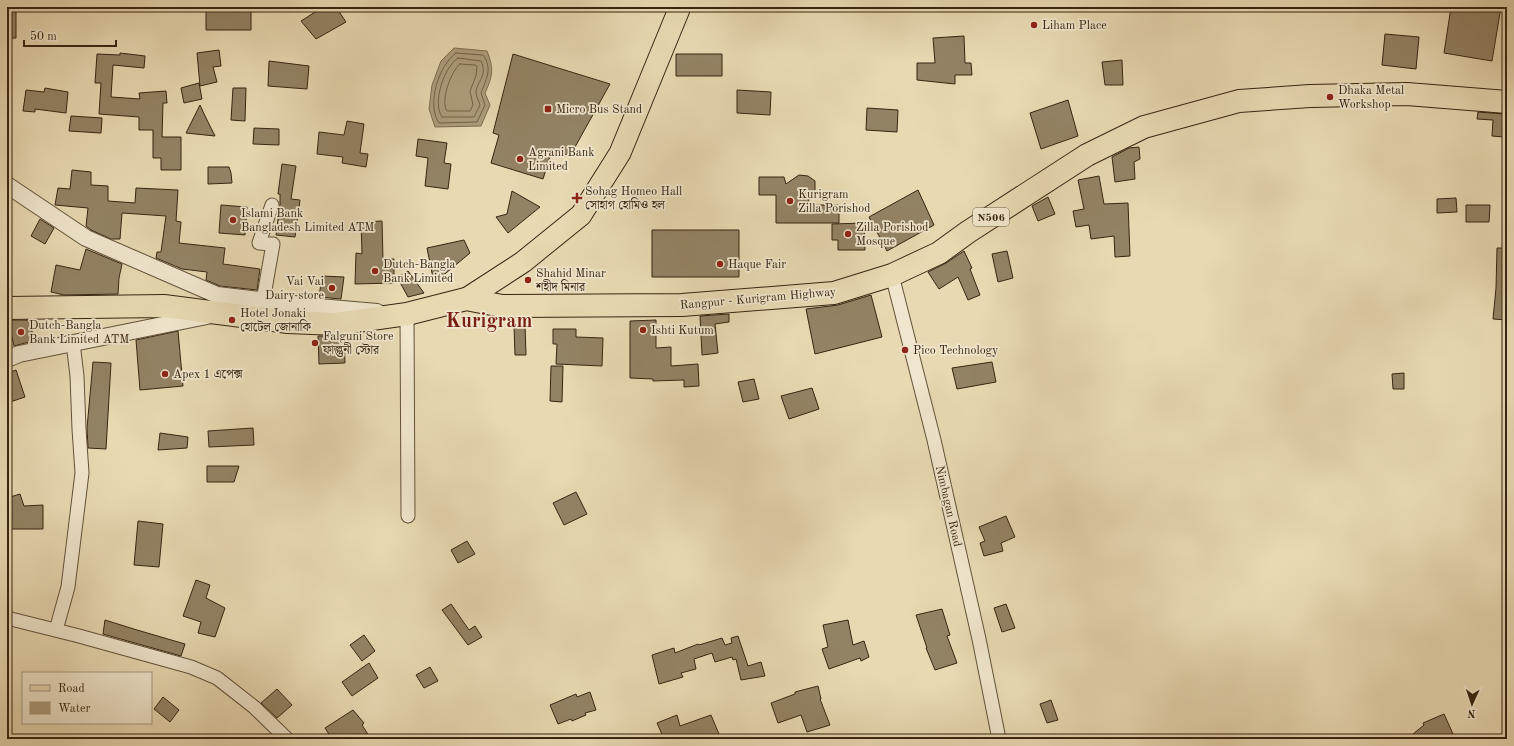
<svg xmlns="http://www.w3.org/2000/svg" width="1514" height="746" font-family="'Old Standard TT','Noto Serif Bengali',serif">
  <style>
    .water { fill: #ac9c7c; stroke: #7d6c52 }
    .lines { fill: none; stroke-linecap: round; stroke-linejoin: round }
    .shore { stroke: #726047; stroke-width: 1 }
    .building { fill: #938365; stroke: #372512 }
    .minor-casing { stroke: #63523a; stroke-width: 15 }
    .tertiary-casing { stroke: #63523a; stroke-width: 18 }
    .primary-casing { stroke: #372512; stroke-width: 23 }
    .trunk-casing { stroke: #372512; stroke-width: 24 }
    .minor { stroke: #f0e6cd; stroke-width: 13 }
    .tertiary { stroke: #f0e6cd; stroke-width: 16 }
    .primary { stroke: #e8d9b2; stroke-width: 21 }
    .trunk { stroke: #e8d9b2; stroke-width: 22 }
    .poi-dot { fill: #8f2418; stroke: #f0e6cd; stroke-width: 1.5 }
    .labels { text-anchor: middle; stroke-width: 3.5; stroke-linejoin: round; paint-order: stroke }
    .shield { fill: #f0e6cd; stroke: #6e5f4a; stroke-width: 1 }
    .shield-label { font-size: 11px; font-weight: bold; fill: #372512 }
    .poi-label { font-size: 12px; fill: #372512; stroke: #f0e6cd; text-anchor: start }
    .street-label { font-size: 12px; fill: #372512; stroke: #f0e6cd }
    .town-label { font-size: 20px; font-weight: bold; fill: #7a1f14; stroke: #f0e6cd }
  </style>
  <rect width="100%" height="100%" fill="#e8d9b2"/>
  <filter id="stains"><feTurbulence type="fractalNoise" baseFrequency=".005" numOctaves="4"/><feColorMatrix values="0 0 0 0 .2 0 0 0 0 .09 0 0 0 0 .02 0 0 0 .5 -.17"/></filter>
  <radialGradient id="worn" r=".72"><stop offset=".6" stop-color="#630" stop-opacity="0"/><stop offset="1" stop-color="#630" stop-opacity=".3"/></radialGradient>
  <!-- water -->
  <path class="water" d="M 454,48 L 487,51 C 494,68 493,76 485,93 L 490,105 L 481,126 L 435,127 L 429,109 L 432,85 L 441,61 Z"/>
  <g class="lines">
    <!-- shore -->
    <path class="shore" d="M 456,53 L 483,55 C 493,69 486,79 481,93 L 485,105 L 477,122 L 439,123 C 426,104 439,65 456,53 Z
      M 458,58 L 481,61 C 488,76 477,81 476,92 C 476,97 479,101 480,105 L 474,117 L 442,117 C 432,103 444,67 458,58 Z
      M 460,64 L 475,65 L 477,66 L 476,76 L 470,91 L 473,105 L 470,111 L 447,111 C 440,101 451,71 460,64 Z"/>
  </g>
  <!-- building -->
  <path class="building" d="M 7,7 L 16,7 L 16,38 L 7,38 Z
    M 206,7 L 251,7 L 251,30 L 206,30 Z
    M 323,7 L 336,7 L 346,22 L 316,39 L 301,21 Z
    M 1451,7 L 1501,7 L 1492,61 L 1444,53 Z
    M 1385,34 L 1419,37 L 1416,69 L 1382,65 Z
    M 964,36 L 965,63 L 971,63 L 972,75 L 955,75 L 955,84 L 917,80 L 917,63 L 935,63 L 933,38 Z
    M 219,50 L 221,66 L 213,67 L 217,82 L 200,86 L 197,53 Z
    M 120,53 L 145,56 L 144,68 L 113,65 L 111,97 L 140,99 L 139,93 L 166,91 L 167,103 L 163,103 L 162,137 L 181,137 L 181,170 L 161,170 L 161,158 L 153,158 L 153,130 L 139,130 L 139,117 L 99,114 L 101,83 L 95,83 L 97,54 L 120,55 Z
    M 513,54 L 610,84 L 570,156 L 552,150 L 543,179 L 491,163 L 499,135 L 493,133 Z
    M 676,54 L 722,54 L 722,76 L 676,76 Z
    M 1122,60 L 1123,85 L 1105,85 L 1102,62 Z
    M 269,61 L 309,66 L 307,89 L 268,86 Z
    M 199,83 L 202,99 L 184,103 L 181,88 Z
    M 45,88 L 68,92 L 66,113 L 35,109 L 35,112 L 23,111 L 26,90 L 44,92 Z
    M 233,88 L 246,88 L 245,121 L 231,120 Z
    M 737,90 L 771,92 L 770,115 L 737,113 Z
    M 1068,100 L 1078,136 L 1041,149 L 1030,113 Z
    M 200,105 L 206,118 L 215,136 L 186,133 Z
    M 867,108 L 898,110 L 897,132 L 866,130 Z
    M 1478,112 L 1505,114 L 1504,137 L 1492,136 L 1493,120 L 1477,119 Z
    M 71,116 L 102,118 L 101,133 L 69,131 Z
    M 347,121 L 364,124 L 360,153 L 368,154 L 366,167 L 342,163 L 343,157 L 317,154 L 319,132 L 344,135 Z
    M 254,128 L 279,129 L 279,145 L 253,144 Z
    M 418,139 L 447,143 L 444,163 L 451,164 L 448,189 L 425,186 L 428,158 L 416,156 Z
    M 1139,147 L 1140,159 L 1134,162 L 1135,179 L 1115,182 L 1112,157 L 1129,148 Z
    M 282,164 L 296,166 L 291,199 L 300,200 L 295,237 L 276,235 L 280,204 L 280,194 L 278,194 Z
    M 208,167 L 229,167 L 231,173 L 232,183 L 208,184 Z
    M 72,170 L 91,172 L 91,185 L 108,186 L 108,201 L 135,203 L 136,188 L 178,190 L 176,221 L 181,222 L 179,243 L 225,248 L 223,264 L 260,269 L 257,290 L 220,286 L 206,280 L 207,272 L 182,269 L 156,258 L 157,252 L 161,252 L 166,216 L 122,213 L 120,239 L 111,239 L 91,230 L 86,226 L 88,208 L 55,205 L 58,188 L 70,189 Z
    M 799,175 L 808,176 L 815,181 L 815,190 L 806,205 L 839,205 L 839,223 L 776,223 L 776,195 L 759,195 L 759,177 L 784,177 L 786,184 Z
    M 1099,176 L 1104,204 L 1128,203 L 1130,256 L 1115,257 L 1114,236 L 1091,239 L 1089,225 L 1076,227 L 1073,211 L 1084,209 L 1078,180 Z
    M 918,190 L 934,225 L 887,251 L 869,217 Z
    M 512,191 L 540,207 L 508,233 L 496,217 L 507,214 Z
    M 1048,197 L 1055,214 L 1038,221 L 1032,206 Z
    M 1456,198 L 1457,212 L 1437,213 L 1437,199 Z
    M 221,205 L 247,207 L 245,235 L 219,233 Z
    M 1466,205 L 1490,205 L 1489,222 L 1466,222 Z
    M 40,219 L 54,228 L 45,244 L 31,236 Z
    M 382,221 L 383,259 L 394,259 L 394,283 L 355,284 L 356,253 L 362,254 L 361,222 Z
    M 864,223 L 865,250 L 838,250 L 838,240 L 832,240 L 832,224 Z
    M 652,230 L 739,230 L 739,277 L 652,277 Z
    M 464,240 L 470,253 L 434,283 L 427,248 Z
    M 1497,248 L 1507,248 L 1507,320 L 1493,319 L 1496,288 Z
    M 86,249 L 122,264 L 119,278 L 118,294 L 64,295 L 51,292 L 56,265 L 80,270 Z
    M 964,251 L 972,268 L 970,269 L 980,295 L 968,300 L 958,277 L 939,289 L 928,272 L 946,263 Z
    M 1007,251 L 1013,278 L 998,282 L 992,254 Z
    M 408,271 L 424,293 L 408,297 L 397,277 Z
    M 322,276 L 344,277 L 341,299 L 319,297 Z
    M 871,295 L 882,337 L 815,354 L 806,309 L 838,305 Z
    M 729,314 L 729,322 L 715,324 L 718,353 L 702,355 L 700,316 Z
    M 7,320 L 31,320 L 33,341 L 14,346 L 11,333 L 7,331 Z
    M 656,320 L 656,348 L 671,347 L 671,366 L 698,364 L 699,386 L 684,387 L 684,380 L 653,381 L 653,379 L 630,378 L 630,321 Z
    M 525,325 L 526,355 L 515,355 L 514,326 Z
    M 553,329 L 576,329 L 576,337 L 603,338 L 602,366 L 556,364 L 557,344 L 553,344 Z
    M 178,331 L 183,386 L 140,390 L 136,340 Z
    M 318,336 L 344,336 L 345,363 L 319,364 Z
    M 93,362 L 111,363 L 106,449 L 88,448 L 87,428 Z
    M 992,362 L 996,382 L 957,389 L 952,368 Z
    M 551,366 L 563,366 L 562,402 L 550,401 Z
    M 16,370 L 25,397 L 7,403 L 7,373 Z
    M 1404,373 L 1404,389 L 1393,389 L 1392,374 Z
    M 754,379 L 759,399 L 743,402 L 738,382 Z
    M 812,388 L 819,409 L 789,419 L 781,396 Z
    M 253,428 L 254,445 L 209,447 L 208,431 Z
    M 160,433 L 188,437 L 187,448 L 158,450 Z
    M 207,466 L 239,466 L 234,482 L 207,482 Z
    M 576,492 L 587,514 L 564,525 L 553,503 Z
    M 20,494 L 24,506 L 43,505 L 43,529 L 7,529 L 7,498 Z
    M 1006,516 L 1015,537 L 1001,543 L 1003,551 L 984,556 L 980,543 L 985,541 L 979,527 Z
    M 138,521 L 163,524 L 159,567 L 134,565 Z
    M 467,541 L 475,554 L 458,563 L 451,550 Z
    M 196,580 L 210,585 L 206,598 L 225,608 L 215,637 L 198,633 L 201,622 L 183,616 Z
    M 451,604 L 469,630 L 475,626 L 482,637 L 468,645 L 442,610 Z
    M 1006,604 L 1015,628 L 1002,632 L 994,608 Z
    M 942,609 L 950,635 L 947,636 L 957,663 L 935,670 L 926,648 L 927,648 L 916,615 Z
    M 105,620 L 137,630 L 185,644 L 181,656 L 103,634 Z
    M 848,620 L 853,645 L 864,641 L 869,657 L 861,661 L 860,658 L 829,669 L 822,649 L 828,647 L 823,625 Z
    M 364,635 L 375,651 L 362,661 L 350,645 Z
    M 738,636 L 748,666 L 761,662 L 765,676 L 741,680 L 736,659 L 733,660 L 732,657 L 715,662 L 712,653 L 694,659 L 696,669 L 681,673 L 683,677 L 659,684 L 652,655 L 674,648 L 675,653 L 698,644 L 699,645 L 722,638 L 725,645 L 732,643 L 731,638 Z
    M 369,663 L 378,678 L 352,696 L 342,682 Z
    M 430,667 L 438,681 L 424,688 L 416,675 Z
    M 818,686 L 821,699 L 820,699 L 830,725 L 807,732 L 801,715 L 778,723 L 771,703 L 795,694 L 795,692 Z
    M 277,689 L 292,705 L 277,718 L 261,703 Z
    M 590,692 L 596,710 L 585,713 L 586,715 L 572,721 L 571,719 L 558,724 L 550,705 L 576,694 L 577,697 Z
    M 163,697 L 179,710 L 170,722 L 154,709 Z
    M 1051,700 L 1058,720 L 1047,723 L 1040,704 Z
    M 353,710 L 364,723 L 362,725 L 371,739 L 332,739 L 325,728 Z
    M 1444,714 L 1453,734 L 1449,735 L 1451,739 L 1407,739 L 1424,725 L 1423,723 Z
    M 677,715 L 680,726 L 711,715 L 721,739 L 664,739 L 657,723 Z"/>
  <g class="lines">
    <!-- minor casing -->
    <g class="minor-casing">
      <path id="minor" d="M 892,275 L 934,440 L 979,639 L 999,739
        M 263,301 L 273,244 L 259,243 L 272,205
        M 407,314 L 408,516
        M 7,618 L 79,636 L 191,667 L 217,678 L 254,707 L 287,739
        M 56,630 L 68,587 L 82,473 L 79,429 L 77,376 L 73,343"/>
    </g>
    <!-- tertiary casing -->
    <g class="tertiary-casing">
      <path id="tertiary" d="M 7,185 L 86,238 L 217,295 L 319,307 L 377,312
        M 7,359 L 19,354 L 207,316"/>
    </g>
    <!-- primary casing -->
    <g class="primary-casing">
      <path id="primary" d="M 466,299 L 523,262 L 581,215 L 620,153 L 680,7"/>
    </g>
    <!-- trunk casing -->
    <g class="trunk-casing">
      <path id="trunk" d="M 7,308 L 164,306 L 288,322 L 336,324 L 407,314 L 466,299 L 502,306 L 682,305 L 834,293 L 892,275 L 939,253 L 968,232 L 1087,155 L 1144,127 L 1239,101 L 1310,96 L 1407,94 L 1507,102"/>
    </g>
    <!-- minor -->
    <use href="#minor" class="minor"/>
    <!-- tertiary -->
    <use href="#tertiary" class="tertiary"/>
    <!-- primary -->
    <use href="#primary" class="primary"/>
    <!-- trunk -->
    <use href="#trunk" class="trunk"/>
  </g>
  <!-- markers -->
  <g class="poi-dot">
    <circle cx="1034" cy="25" r="4"/>
    <circle cx="1330" cy="97" r="4"/>
    <rect x="544" y="105" width="8" height="8" rx="2"/>
    <circle cx="520" cy="159" r="4"/>
    <path d="M575 192h4v4h4v4h-4v4h-4v-4h-4v-4h4z"/>
    <circle cx="790" cy="201" r="4"/>
    <circle cx="233" cy="220" r="4"/>
    <circle cx="848" cy="234" r="4"/>
    <circle cx="720" cy="264" r="4"/>
    <circle cx="375" cy="271" r="4"/>
    <circle cx="528" cy="280" r="4"/>
    <circle cx="332" cy="288" r="4"/>
    <circle cx="232" cy="320" r="4"/>
    <circle cx="643" cy="330" r="4"/>
    <circle cx="21" cy="332" r="4"/>
    <circle cx="315" cy="343" r="4"/>
    <circle cx="905" cy="350" r="4"/>
    <circle cx="165" cy="374" r="4"/>
  </g>
  <g class="labels">
    <!-- shield labels -->
    <rect class="shield" x="973" y="208" width="36" height="18" rx="3"/>
    <g class="shield-label">
      <text x="991" y="221">N506</text>
    </g>
    <!-- poi labels -->
    <g class="poi-label">
      <text x="1042" y="29">Liham Place</text>
      <text x="1338" y="94">Dhaka Metal<tspan x="1338" dy="14">Workshop</tspan></text>
      <text x="556" y="113">Micro Bus Stand</text>
      <text x="528" y="156">Agrani Bank<tspan x="528" dy="14">Limited</tspan></text>
      <text x="585" y="195">Sohag Homeo Hall<tspan x="585" dy="14">সোহাগ হোমিও হল</tspan></text>
      <text x="798" y="198">Kurigram<tspan x="798" dy="14">Zilla Porishod</tspan></text>
      <text x="241" y="217">Islami Bank<tspan x="241" dy="14">Bangladesh Limited ATM</tspan></text>
      <text x="856" y="231">Zilla Porishod<tspan x="856" dy="14">Mosque</tspan></text>
      <text x="383" y="268">Dutch-Bangla<tspan x="383" dy="14">Bank Limited</tspan></text>
      <text x="728" y="268">Haque Fair</text>
      <text x="536" y="277">Shahid Minar<tspan x="536" dy="14">শহীদ মিনার</tspan></text>
      <text x="324" y="285" text-anchor="end">Vai Vai<tspan x="324" dy="14">Dairy store</tspan></text>
      <text x="240" y="317">Hotel Jonaki<tspan x="240" dy="14">হোটেল জোনাকি</tspan></text>
      <text x="29" y="329">Dutch-Bangla<tspan x="29" dy="14">Bank Limited ATM</tspan></text>
      <text x="651" y="334">Ishti Kutum</text>
      <text x="323" y="340">Falguni Store<tspan x="323" dy="14">ফাল্গুনী স্টোর</tspan></text>
      <text x="913" y="354">Pico Technology</text>
      <text x="173" y="378">Apex 1 এপেক্স</text>
    </g>
    <!-- street labels -->
    <g class="street-label">
      <text transform="translate(758 298) rotate(-5)" y="4">Rangpur - Kurigram Highway</text>
      <text transform="translate(949 506) rotate(77)" y="4">Nimbagan Road</text>
    </g>
    <!-- town labels -->
    <g class="town-label">
      <text x="489" y="327">Kurigram</text>
    </g>
  </g>
  <!-- margin -->
  <rect width="1514" height="746" fill="none" stroke="#e8d9b2" stroke-width="24"/>
  <rect x="8" y="8" width="1498" height="730" fill="none" stroke="#372512" stroke-width="2"/>
  <rect x="12" y="12" width="1490" height="722" fill="none" stroke="#372512"/>
  <!-- legend -->
  <rect x="22" y="672" width="130" height="52" fill="#f0e6cd" stroke="#a69982"/>
  <rect x="30" y="685" width="20" height="6" fill="#e8d9b2" stroke="#a69982"/>
  <text x="58" y="692" font-size="12" fill="#372512">Road</text>
  <rect x="30" y="702" width="20" height="12" fill="#ac9c7c" stroke="#a69982"/>
  <text x="58" y="712" font-size="12" fill="#372512">Water</text>
  <!-- north arrow -->
  <g transform="translate(1472 704) rotate(183)" stroke="#f0e6cd" stroke-width="3" paint-order="stroke">
  <path d="M0-3L7 15L0 10L-7 15Z" fill="#372512"/>
  <text y="-6" font-size="11" font-weight="bold" text-anchor="middle" fill="#372512">N</text>
  </g>
  <!-- scale -->
  <path d="M24 40v6h92v-6" fill="none" stroke="#372512" stroke-width="2"/>
  <text x="30" y="40" font-size="12" fill="#372512" stroke="#f0e6cd" stroke-width="3" paint-order="stroke">50 m</text>
  <rect width="100%" height="100%" filter="url(#stains)"/>
  <rect width="100%" height="100%" fill="url(#worn)"/>
</svg>
